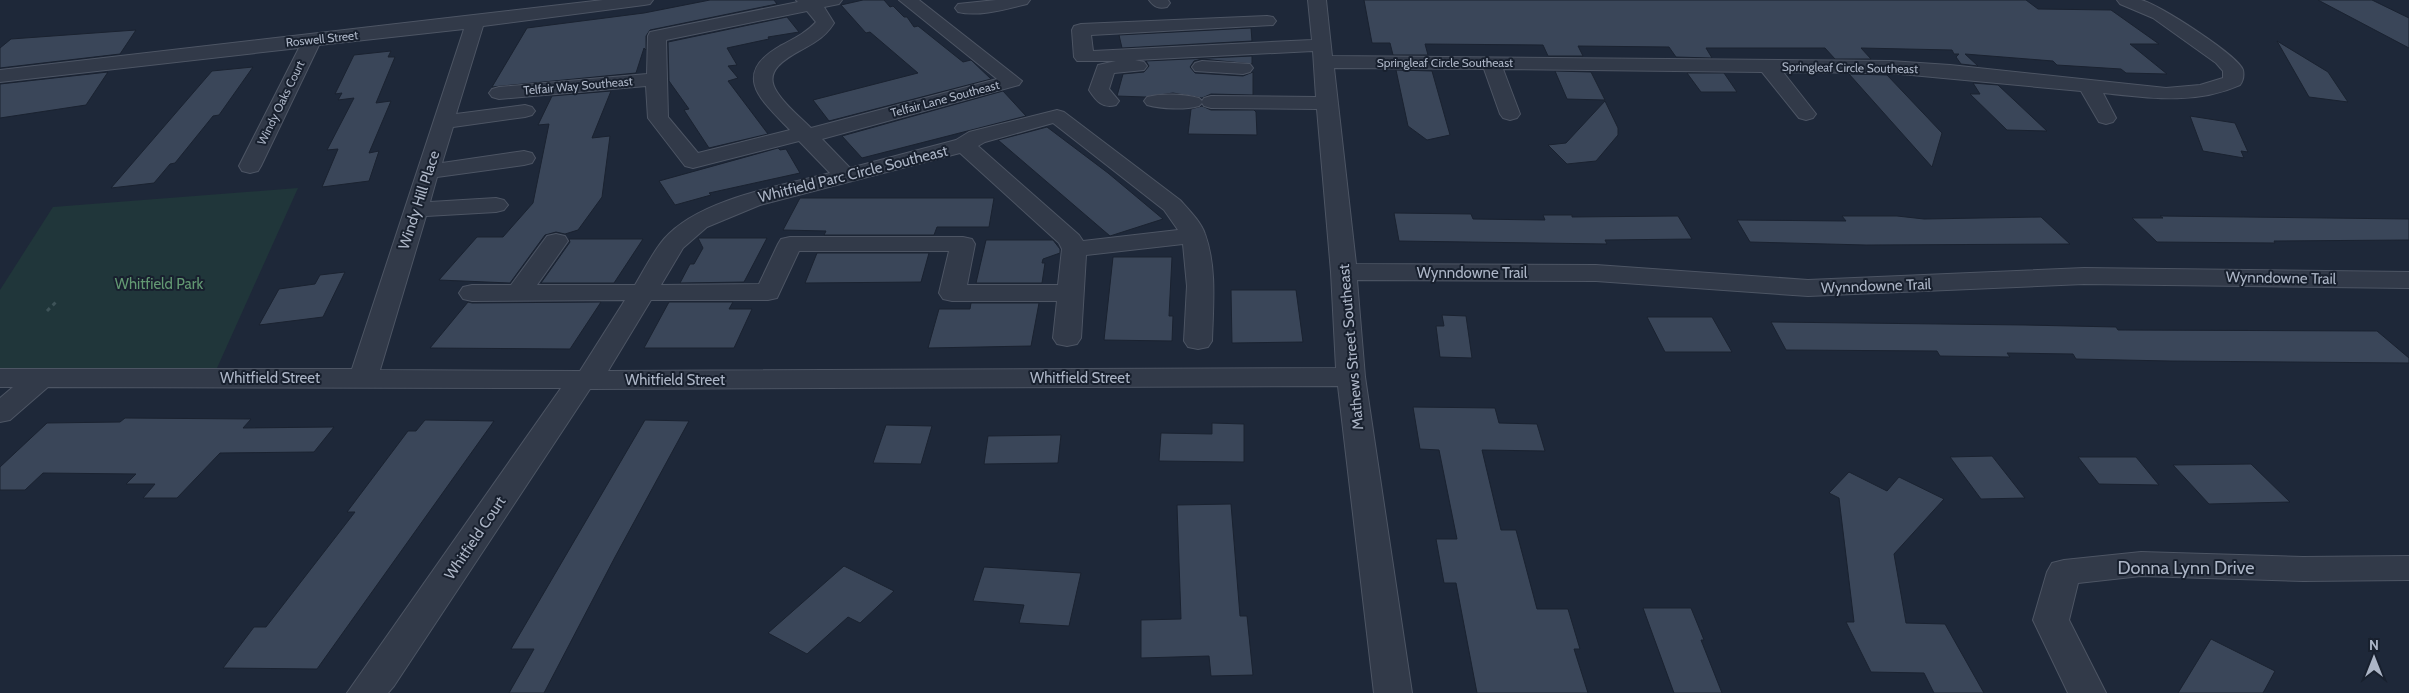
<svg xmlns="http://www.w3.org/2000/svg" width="2409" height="693" font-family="Cabin,sans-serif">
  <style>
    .green { fill: #20363a }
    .building { fill: #3a4659; stroke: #1a2230 }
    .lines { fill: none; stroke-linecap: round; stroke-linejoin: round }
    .minor-casing { stroke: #4d5564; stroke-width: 2 }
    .path { stroke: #3e5358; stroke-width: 3; stroke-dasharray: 4 4; stroke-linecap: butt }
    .minor { fill: #323a49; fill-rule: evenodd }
    .labels { text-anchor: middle; stroke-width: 4; stroke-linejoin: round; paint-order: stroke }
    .far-street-label { font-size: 12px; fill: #acb5c6; stroke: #18202e }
    .street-label { font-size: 15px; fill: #acb5c6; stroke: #18202e }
    .park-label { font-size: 15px; fill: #629872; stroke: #18202e }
    .near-street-label { font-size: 18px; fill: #acb5c6; stroke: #18202e }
  </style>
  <rect width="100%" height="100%" fill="#1e2839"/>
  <!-- green -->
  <path class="green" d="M 298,188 L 217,368 L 0,369 L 0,290 L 53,207 Z"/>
  <!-- building -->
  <path class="building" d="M 710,0 L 774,0 L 777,4 L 650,30 L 646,36 L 646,50 L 644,48 L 636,73 L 492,87 L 527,28 L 644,13 Z
    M 863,0 L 884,0 L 890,7 L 893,6 L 904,17 L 907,17 L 914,27 L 918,26 L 963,62 L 971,60 L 991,79 L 829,121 L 813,100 L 918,73 L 870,32 L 866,33 L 841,5 Z
    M 1364,0 L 2026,0 L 2038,9 L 2111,10 L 2159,44 L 2130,44 L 2167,74 L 2126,73 L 2121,69 L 2057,65 L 2053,61 L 1965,54 L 1978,66 L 1961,64 L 1956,57 L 1959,54 L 1954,54 L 1952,50 L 1861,48 L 1871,59 L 1835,59 L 1825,48 L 1706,48 L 1712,58 L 1676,57 L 1669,47 L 1578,46 L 1583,56 L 1548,56 L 1543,45 L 1425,44 L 1428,55 L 1393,55 L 1390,43 L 1372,43 Z
    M 2318,0 L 2372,0 L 2409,18 L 2409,48 Z
    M 787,17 L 799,32 L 768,37 L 769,39 L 727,48 L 737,65 L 728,66 L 738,78 L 728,81 L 768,134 L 709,148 L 684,110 L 689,109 L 669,81 L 668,42 Z
    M 1251,28 L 1252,41 L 1122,48 L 1119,35 Z
    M 136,30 L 120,54 L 0,68 L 0,48 L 11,39 Z
    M 2277,41 L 2328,72 L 2348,102 L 2309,97 Z
    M 391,51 L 388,57 L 395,57 L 376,103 L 391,101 L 369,153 L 379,151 L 369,181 L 322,187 L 338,149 L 327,150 L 354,98 L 338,100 L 342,93 L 335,94 L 354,55 Z
    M 1252,56 L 1252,64 L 1202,59 L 1194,61 L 1190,67 L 1195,73 L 1243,76 L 1253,72 L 1253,95 L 1211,94 L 1202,98 L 1173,93 L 1145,97 L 1117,96 L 1123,74 L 1144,72 L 1149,66 L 1146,61 Z
    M 253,67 L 219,115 L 213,116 L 175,163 L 170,164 L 154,183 L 111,188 L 212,71 Z
    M 1396,70 L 1432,71 L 1450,135 L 1427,140 L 1408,126 Z
    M 1555,71 L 1591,72 L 1605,100 L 1567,99 Z
    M 108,72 L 86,105 L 0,118 L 0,84 Z
    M 1687,73 L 1724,73 L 1737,92 L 1701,92 Z
    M 1849,74 L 1887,75 L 1942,133 L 1932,167 Z
    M 1973,83 L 1998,85 L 2047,131 L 2007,130 L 1970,94 L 1980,94 Z
    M 611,91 L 592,138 L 610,136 L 602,197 L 578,230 L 565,234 L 556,232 L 545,235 L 510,283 L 439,280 L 477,237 L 503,237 L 533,203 L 549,124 L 538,125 L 552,96 Z
    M 1003,91 L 1026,116 L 862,158 L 842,136 Z
    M 1605,101 L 1618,128 L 1618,135 L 1596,161 L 1567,164 L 1548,145 L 1566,143 Z
    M 1202,106 L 1211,110 L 1254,110 L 1256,112 L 1257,135 L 1188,134 L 1191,109 Z
    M 2190,116 L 2235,123 L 2248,152 L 2241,151 L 2244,158 L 2203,151 Z
    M 1047,127 L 1108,173 L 1163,219 L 1110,236 L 998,140 Z
    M 778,148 L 780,150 L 786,149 L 800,173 L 709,193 L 711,195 L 675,205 L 659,181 Z
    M 800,198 L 994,198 L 989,227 L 937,227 L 934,235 L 824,235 L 826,231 L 783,230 Z
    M 1394,213 L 1471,214 L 1473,219 L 1545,220 L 1543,215 L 1572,215 L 1572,217 L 1678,216 L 1692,239 L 1605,240 L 1607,244 L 1399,241 Z
    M 1842,216 L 1897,216 L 1924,219 L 2041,217 L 2070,244 L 1866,245 L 1750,242 L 1737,220 L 1846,221 Z
    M 2160,216 L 2409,219 L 2409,240 L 2274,241 L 2275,243 L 2157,242 L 2132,218 L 2163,218 Z
    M 698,238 L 767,238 L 744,282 L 680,283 L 690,264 L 694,264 L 703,248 Z
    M 569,239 L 643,239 L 614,283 L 541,283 L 570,242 Z
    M 986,240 L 1053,240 L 1060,249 L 1060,253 L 1043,259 L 1042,263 L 1045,263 L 1042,283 L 976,283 Z
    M 817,253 L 929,253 L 921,282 L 805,283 Z
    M 1113,257 L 1172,257 L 1169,316 L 1173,316 L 1172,341 L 1104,340 Z
    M 345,272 L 323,317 L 259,325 L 279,289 L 315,284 L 320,275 Z
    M 1231,290 L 1296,290 L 1303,342 L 1232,343 Z
    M 468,302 L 472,303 L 601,302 L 570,349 L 430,348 Z
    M 669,302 L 733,302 L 729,309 L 752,309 L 734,348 L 644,348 Z
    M 971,303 L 1039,303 L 1031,346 L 928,348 L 939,309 L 970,309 Z
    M 1442,315 L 1466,316 L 1472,358 L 1440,357 L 1436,326 L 1444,326 Z
    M 1647,317 L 1712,317 L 1732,352 L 1665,352 Z
    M 1771,322 L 2025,325 L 2116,327 L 2118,330 L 2377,331 L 2409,358 L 2409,363 L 2170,361 L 2076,359 L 2073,354 L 2007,353 L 2010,357 L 1940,356 L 1937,351 L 1786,350 Z
    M 1413,407 L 1495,408 L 1499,423 L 1537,424 L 1545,451 L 1482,450 L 1501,530 L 1516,530 L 1537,609 L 1568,609 L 1580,649 L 1574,649 L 1588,693 L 1477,693 L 1456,583 L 1444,583 L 1436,539 L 1457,539 L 1439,450 L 1420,449 Z
    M 125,418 L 251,419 L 243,428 L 334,427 L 314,452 L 220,453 L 177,498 L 143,498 L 155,484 L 126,484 L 136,474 L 43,473 L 25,490 L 0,490 L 0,467 L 47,423 L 120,422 Z
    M 425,420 L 494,421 L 317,669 L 223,668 L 254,627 L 266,627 L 355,512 L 347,512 L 408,431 L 416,431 Z
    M 645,420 L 689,421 L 615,557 L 544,693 L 509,693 L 534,649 L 511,649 Z
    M 1212,423 L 1244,424 L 1244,462 L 1159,461 L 1161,433 L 1212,434 Z
    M 886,425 L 932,426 L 921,464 L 873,463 Z
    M 1061,435 L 1058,463 L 984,464 L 988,436 Z
    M 1992,456 L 2025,498 L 1981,499 L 1950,457 Z
    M 2078,457 L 2136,457 L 2159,485 L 2099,484 Z
    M 2251,464 L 2290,502 L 2209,504 L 2173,465 Z
    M 1849,472 L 1887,491 L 1899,477 L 1944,499 L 1894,554 L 1906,623 L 1945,624 L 1984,693 L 1934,693 L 1924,673 L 1871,672 L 1846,622 L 1854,622 L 1839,498 L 1829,493 Z
    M 1231,504 L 1240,616 L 1247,616 L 1253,675 L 1211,676 L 1209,656 L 1141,658 L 1141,620 L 1181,619 L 1177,505 Z
    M 844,566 L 894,591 L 860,623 L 848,617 L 807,654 L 768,633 Z
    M 984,567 L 1081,573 L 1069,626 L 1019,623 L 1024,605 L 973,601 Z
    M 1643,608 L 1691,608 L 1704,640 L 1701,640 L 1722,693 L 1674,693 Z
    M 2211,639 L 2275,671 L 2263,693 L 2178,693 Z"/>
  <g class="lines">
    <!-- minor casing -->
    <g class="minor-casing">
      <path id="minor" d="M 603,0 L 653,0 L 650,4 L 644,5 L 483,26 L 456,114 L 525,105 L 532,107 L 535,111 L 532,115 L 525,117 L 453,127 L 442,163 L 524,151 L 532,153 L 535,158 L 532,163 L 524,165 L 437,177 L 430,202 L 496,198 L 504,200 L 508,205 L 504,210 L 496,212 L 426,216 L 380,370 L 580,371 L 625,300 L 472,301 L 463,299 L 459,293 L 463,287 L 472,285 L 511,285 L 547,236 L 556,234 L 565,236 L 568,241 L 537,285 L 635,285 C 644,270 653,252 664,239 C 699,199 780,186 830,173 L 799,141 L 693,168 L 685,166 L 648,118 L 646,86 L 499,99 L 492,97 L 489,93 L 492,89 L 499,87 L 647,74 L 648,36 L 650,32 L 798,2 L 796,0 L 842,0 L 839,4 L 824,7 L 834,23 C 829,31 823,37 815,42 C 799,53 759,66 777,92 C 785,105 800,117 811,128 L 997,79 L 899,0 L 919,0 L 1022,81 L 1019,85 L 822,139 L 850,168 L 956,140 L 969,132 L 1057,110 L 1064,112 L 1180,200 C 1189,210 1201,222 1205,234 C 1217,267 1213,306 1212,341 L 1208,347 L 1198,349 L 1188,347 L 1184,341 L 1187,286 L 1183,244 L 1086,255 L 1081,338 L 1077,344 L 1067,346 L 1057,344 L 1053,338 L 1057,301 L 952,301 L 943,299 L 939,293 L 949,251 L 799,251 L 777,298 L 768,300 L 651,300 L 608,371 L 1336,368 L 1331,272 L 1317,109 L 1211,108 L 1204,106 L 1202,103 L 1199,106 C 1184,110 1162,109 1147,105 L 1144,101 L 1147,97 C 1162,93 1184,94 1199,98 L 1202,101 L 1204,98 L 1211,96 L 1316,97 L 1313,51 L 1135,60 L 1144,62 L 1147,66 L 1144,70 L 1114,73 L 1109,89 L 1119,101 L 1116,105 C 1103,109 1096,101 1089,90 L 1098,65 L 1116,61 L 1077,61 L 1074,57 L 1072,30 L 1074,26 L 1081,24 L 1267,16 L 1273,17 L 1276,21 L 1273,25 L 1091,35 L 1093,51 L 1312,40 L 1308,0 L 1326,0 L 1332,56 L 1890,61 L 1950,65 L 2166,88 L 2200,85 L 2223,78 L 2223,71 L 2216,63 L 2153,18 L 2120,4 L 2117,0 C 2125,0 2133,0 2141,0 C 2157,3 2239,56 2243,70 C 2244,75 2243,81 2240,85 C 2195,105 2150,98 2103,93 L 2116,118 L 2113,122 L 2106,124 L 2099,122 L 2081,91 L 1890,73 L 1783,72 L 1816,114 L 1813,118 L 1806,120 L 1799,118 L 1762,72 L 1503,69 L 1520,114 L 1517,118 L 1510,120 L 1503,118 L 1500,114 L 1484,69 L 1334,68 L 1356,264 L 1596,265 L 1808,280 L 2084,268 L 2409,272 L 2409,288 L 2084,284 L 1808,296 L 1596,281 L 1357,280 L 1365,377 L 1412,693 L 1374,693 L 1338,386 L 590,389 L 394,686 L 388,693 L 347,693 L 561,388 L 48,387 L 10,420 L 0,422 L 0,398 L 13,387 L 0,387 L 0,369 L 352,369 L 464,29 L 319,45 L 261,166 L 258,171 L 250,173 L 242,171 L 239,166 L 299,48 L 0,82 L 0,70 ZM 807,11 L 816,22 C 806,33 793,39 780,46 C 730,75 762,101 790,130 L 698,153 L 668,117 L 666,40 ZM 1053,123 L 1164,210 L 1178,230 L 1083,241 L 1079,235 L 978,146 L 985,142 ZM 960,153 L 1059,243 L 1062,249 L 1058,285 L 967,285 L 975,244 L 972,239 L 963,237 L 790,237 L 781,239 L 778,244 L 759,284 L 661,285 L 683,248 L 707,227 L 760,205 Z
        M 996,0 L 1030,0 L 1027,4 C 1006,9 979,17 958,12 L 955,8 L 958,4 Z
        M 1149,0 L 1168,0 L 1170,3 L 1167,7 C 1159,9 1154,7 1149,0 Z
        M 1202,61 L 1250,64 L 1253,68 L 1250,72 L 1243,74 L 1195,71 L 1192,67 L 1195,63 Z
        M 2141,552 L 2303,557 L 2409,556 L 2409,580 L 2303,581 L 2141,576 L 2078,583 L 2069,620 L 2106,693 L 2068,693 L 2033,620 L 2047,572 L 2052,563 L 2064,560 Z"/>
    </g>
    <!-- path -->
    <path class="path" d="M 47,311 L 58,300"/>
    <!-- minor -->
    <use href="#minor" class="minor"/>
  </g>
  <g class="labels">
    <!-- far-street labels -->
    <g class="far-street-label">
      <text transform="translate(322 39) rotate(-6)" y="4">Roswell Street</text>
      <text x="1445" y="67">Springleaf Circle Southeast</text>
      <text transform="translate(1850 68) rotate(1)" y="4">Springleaf Circle Southeast</text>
      <text transform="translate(578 86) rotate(-5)" y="4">Telfair Way Southeast</text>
      <text transform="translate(945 99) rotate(-15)" y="4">Telfair Lane Southeast</text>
      <text transform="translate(281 103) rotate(-64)" y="4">Windy Oaks Court</text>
    </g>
    <!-- street labels -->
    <g class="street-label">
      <text transform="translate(853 174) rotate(-14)" y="5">Whitfield Parc Circle Southeast</text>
      <text transform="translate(419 200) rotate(-72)" y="5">Windy Hill Place</text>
      <text x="1472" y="278">Wynndowne Trail</text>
      <text transform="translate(2281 278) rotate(1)" y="5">Wynndowne Trail</text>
      <text transform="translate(1876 286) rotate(-2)" y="5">Wynndowne Trail</text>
      <text transform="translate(1351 347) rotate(-95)" y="5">Mathews Street Southeast</text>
      <text x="270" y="383">Whitfield Street</text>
      <text x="1080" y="383">Whitfield Street</text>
      <text x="675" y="385">Whitfield Street</text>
      <text transform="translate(475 538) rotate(-56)" y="5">Whitfield Court</text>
    </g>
    <!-- park labels -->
    <g class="park-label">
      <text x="159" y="289">Whitfield Park</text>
    </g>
    <!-- near-street labels -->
    <g class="near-street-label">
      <text x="2186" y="574">Donna Lynn Drive</text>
    </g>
  </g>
  <!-- north arrow -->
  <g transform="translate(2374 658)" stroke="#18202e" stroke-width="4" paint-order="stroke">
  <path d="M0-4L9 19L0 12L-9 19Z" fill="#acb5c6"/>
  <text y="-8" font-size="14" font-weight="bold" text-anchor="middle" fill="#acb5c6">N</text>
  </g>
</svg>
